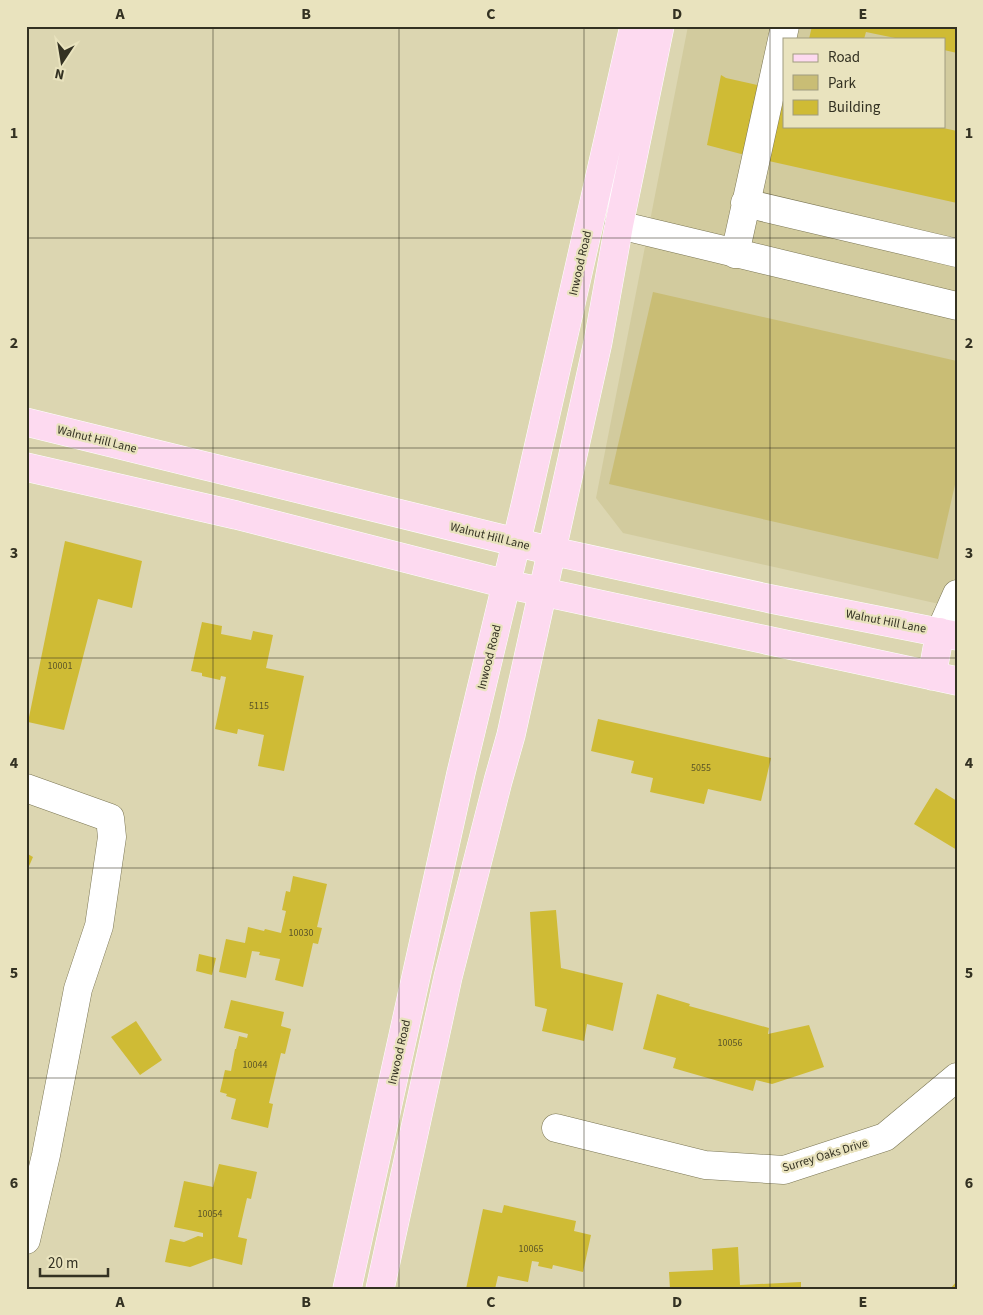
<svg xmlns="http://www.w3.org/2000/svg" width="983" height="1315" font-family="'Source Sans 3',sans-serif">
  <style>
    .built { fill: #d2cb9e; fill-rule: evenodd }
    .green { fill: #c9bd75 }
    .building { fill: #cfbb35 }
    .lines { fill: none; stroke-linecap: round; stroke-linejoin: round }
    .minor-casing { stroke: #7b7654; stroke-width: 29 }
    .major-casing { stroke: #fff; stroke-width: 29 }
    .minor { stroke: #fff; stroke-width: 28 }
    .major { stroke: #fddaf0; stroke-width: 28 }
    .grid { fill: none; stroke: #333122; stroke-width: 1; stroke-opacity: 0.55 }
    .labels { text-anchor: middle; stroke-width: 4.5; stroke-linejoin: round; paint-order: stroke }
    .number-label { font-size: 10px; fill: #5a5427 }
    .street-label { font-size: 12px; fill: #333122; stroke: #e9e3be }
    .neatline { fill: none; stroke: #333122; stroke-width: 2 }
    .grid-label { font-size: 16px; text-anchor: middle; font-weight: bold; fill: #333122 }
  </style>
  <rect width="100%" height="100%" fill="#dcd6b1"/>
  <!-- built -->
  <path class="built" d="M 688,26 L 957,26 L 957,608 L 623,533 L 596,498 ZM 784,39 L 944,39 L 944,126 L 784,126 Z"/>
  <!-- green -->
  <path class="green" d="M 653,292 L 957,361 L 957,476 L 938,559 L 609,484 Z"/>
  <!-- building -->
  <path class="building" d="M 812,26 L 957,26 L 957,53 L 944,50 L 944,39 L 900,39 L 866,32 L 864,39 L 809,39 Z
    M 721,75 L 726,78 L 784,91 L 784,126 L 934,126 L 957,131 L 957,203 L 760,159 L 707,145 Z
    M 65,541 L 142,561 L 132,608 L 98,599 L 64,730 L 28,722 Z
    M 202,622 L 222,626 L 221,634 L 251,640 L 253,631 L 273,635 L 266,668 L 304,676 L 284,771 L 258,766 L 264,735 L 238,729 L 237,734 L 215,729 L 226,677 L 221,676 L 220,680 L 202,676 L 202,673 L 191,671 Z
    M 598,719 L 771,758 L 761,801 L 708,789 L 704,804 L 650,792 L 653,778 L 631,773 L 634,761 L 591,751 Z
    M 936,788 L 957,801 L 957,850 L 914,824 Z
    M 26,853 L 33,857 L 26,873 Z
    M 293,876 L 327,884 L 317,927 L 322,928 L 318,944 L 313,943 L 303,987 L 275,980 L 280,959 L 259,955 L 260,952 L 252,951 L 246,978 L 219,972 L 226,939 L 245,943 L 248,927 L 264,931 L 265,929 L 281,933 L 286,911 L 282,910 L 286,891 L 290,892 Z
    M 556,910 L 561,968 L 623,983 L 613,1031 L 587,1024 L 584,1041 L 542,1031 L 547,1009 L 535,1006 L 530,912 Z
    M 199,954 L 216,958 L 212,975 L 196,971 Z
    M 657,994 L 690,1004 L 689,1006 L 769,1028 L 768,1034 L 809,1025 L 824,1067 L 772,1084 L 756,1080 L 753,1091 L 673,1068 L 676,1058 L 643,1049 Z
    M 231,1000 L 284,1012 L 281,1026 L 291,1029 L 285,1054 L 281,1053 L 269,1103 L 273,1104 L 268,1128 L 231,1119 L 236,1099 L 226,1096 L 227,1094 L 220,1092 L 225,1070 L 231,1071 L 235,1049 L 236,1049 L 239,1036 L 247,1038 L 248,1034 L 224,1028 Z
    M 136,1021 L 162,1060 L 140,1075 L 111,1037 Z
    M 219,1164 L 257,1172 L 251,1199 L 247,1198 L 238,1237 L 247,1239 L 242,1265 L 214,1258 L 190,1267 L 165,1262 L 170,1239 L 184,1242 L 198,1236 L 203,1237 L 203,1233 L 174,1227 L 184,1181 L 213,1187 Z
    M 504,1205 L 576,1221 L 574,1231 L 591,1235 L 583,1272 L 553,1265 L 552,1269 L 538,1266 L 539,1262 L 532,1261 L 528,1282 L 498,1276 L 495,1289 L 466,1289 L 483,1209 L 502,1213 Z
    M 738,1247 L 740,1285 L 801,1282 L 801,1289 L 670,1289 L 669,1272 L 713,1270 L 712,1249 Z
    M 957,1281 L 957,1289 L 950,1289 Z"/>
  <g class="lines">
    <!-- minor casing -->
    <g class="minor-casing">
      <path id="minor" d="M 745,203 L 957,253
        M 619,225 L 957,306
        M 735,254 L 785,26
        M 940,632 L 957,594
        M 26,788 L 110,818 L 112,837 L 99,926 L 78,989 L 46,1155 L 26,1240
        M 556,1128 L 705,1165 L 784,1170 L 885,1137 L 957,1077"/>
    </g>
    <!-- major casing -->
    <g class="major-casing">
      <path id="major" d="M 26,422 L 552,551 L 771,599 L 957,636
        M 26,467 L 236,515 L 506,584 L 957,681
        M 932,676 L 940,632
        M 347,1289 L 461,773 L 525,506 L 634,26
        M 380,1289 L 448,977 L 498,781 L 511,735 L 557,527 L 598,342 L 619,225 L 660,26"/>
    </g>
    <!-- minor -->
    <use href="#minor" class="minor"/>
    <!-- major -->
    <use href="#major" class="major"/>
  </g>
  <!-- grid -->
  <path class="grid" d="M 213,26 L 213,1289M 399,26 L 399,1289M 584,26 L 584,1289M 770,26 L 770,1289M 26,238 L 957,238M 26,448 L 957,448M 26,658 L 957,658M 26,868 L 957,868M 26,1078 L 957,1078"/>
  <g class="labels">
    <!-- number labels -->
    <g class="number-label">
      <text x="60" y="669">10001</text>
      <text x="259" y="709">5115</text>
      <text x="701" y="771">5055</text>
      <text x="301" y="936">10030</text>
      <text x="730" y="1046">10056</text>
      <text x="255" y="1068">10044</text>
      <text x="210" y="1217">10054</text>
      <text x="531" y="1252">10065</text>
    </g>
    <!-- street labels -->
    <g class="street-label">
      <text transform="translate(580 263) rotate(-77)" y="4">Inwood Road</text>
      <text transform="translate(97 439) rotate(14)" y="4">Walnut Hill Lane</text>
      <text transform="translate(490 536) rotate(14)" y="4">Walnut Hill Lane</text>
      <text transform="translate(886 621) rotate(11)" y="4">Walnut Hill Lane</text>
      <text transform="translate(489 657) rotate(-76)" y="4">Inwood Road</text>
      <text transform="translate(399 1052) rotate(-77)" y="4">Inwood Road</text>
      <text transform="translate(825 1155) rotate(-17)" y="4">Surrey Oaks Drive</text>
    </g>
  </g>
  <!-- border -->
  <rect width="983" height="1315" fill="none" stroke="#e9e3be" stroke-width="55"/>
  <!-- legend -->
  <rect x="783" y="38" width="162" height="90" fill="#e9e3be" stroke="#a09c80"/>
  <rect x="793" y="54" width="25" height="8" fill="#fddaf0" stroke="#a09c80"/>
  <text x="828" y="62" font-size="15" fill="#333122">Road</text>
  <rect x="793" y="75" width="25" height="15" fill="#c9bd75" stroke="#a09c80"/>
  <text x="828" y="88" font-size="15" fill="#333122">Park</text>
  <rect x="793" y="100" width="25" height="15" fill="#cfbb35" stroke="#a09c80"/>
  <text x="828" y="112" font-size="15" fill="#333122">Building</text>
  <!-- north arrow -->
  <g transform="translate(62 62) rotate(192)" stroke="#e9e3be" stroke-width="4" paint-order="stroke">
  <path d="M0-4L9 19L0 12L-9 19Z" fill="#333122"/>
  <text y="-8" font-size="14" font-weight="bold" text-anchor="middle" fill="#333122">N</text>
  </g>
  <!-- scale -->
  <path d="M40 1268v8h68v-8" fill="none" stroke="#333122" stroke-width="2.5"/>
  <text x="48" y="1268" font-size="15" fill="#333122" stroke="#e9e3be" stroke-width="4" paint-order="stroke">20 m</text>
  <rect x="28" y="28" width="928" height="1260" class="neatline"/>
  <g class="grid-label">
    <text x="120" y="19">A</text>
    <text x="306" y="19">B</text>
    <text x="491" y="19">C</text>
    <text x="677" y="19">D</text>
    <text x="863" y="19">E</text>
    <text x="14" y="138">1</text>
    <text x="969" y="138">1</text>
    <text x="14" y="348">2</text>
    <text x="969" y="348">2</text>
    <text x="14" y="558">3</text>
    <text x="969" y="558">3</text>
    <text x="14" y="768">4</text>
    <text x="969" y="768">4</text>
    <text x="14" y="978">5</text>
    <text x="969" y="978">5</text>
    <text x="14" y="1188">6</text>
    <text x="969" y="1188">6</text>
    <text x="120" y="1307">A</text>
    <text x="306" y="1307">B</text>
    <text x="491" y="1307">C</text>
    <text x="677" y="1307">D</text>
    <text x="863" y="1307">E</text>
  </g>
</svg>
